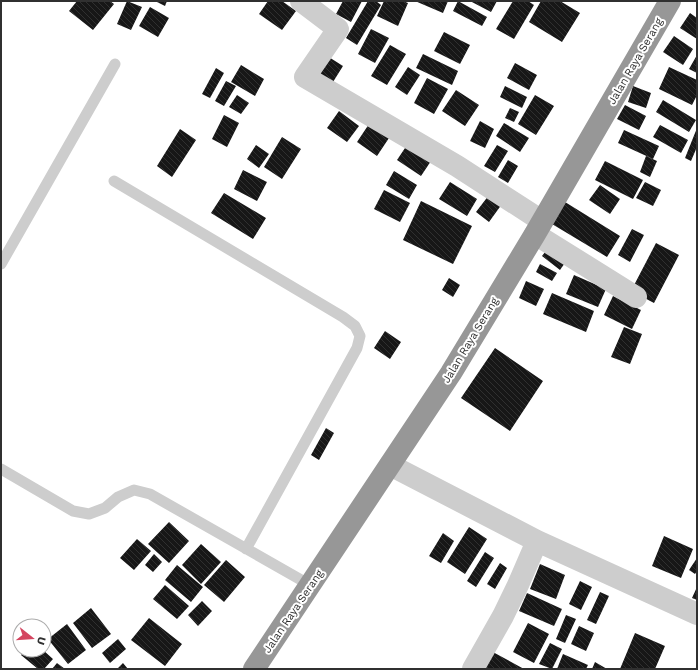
<svg xmlns="http://www.w3.org/2000/svg" width="698" height="670" font-family="'Work Sans',sans-serif">
  <style>
    .building { fill: url(#building-back-hatch) }
    .lines { fill: none; stroke-linecap: round; stroke-linejoin: round }
    .lane { stroke: #cdcdcd; stroke-width: 11 }
    .street { stroke: #cdcdcd; stroke-width: 22 }
    .highway { stroke: #979797; stroke-width: 22 }
    .labels { text-anchor: middle; stroke-width: 4; stroke-linejoin: round; paint-order: stroke }
    .street-label { font-size: 11px; fill: #303030; stroke: #fff }
  </style>
  <defs>
    <pattern id="building-back-hatch" width="6" height="6" patternUnits="userSpaceOnUse"><rect width="6" height="6" fill="#171717"/><path d="M-1 5l2 2M0 0l6 6M5-1l2 2" fill="none" stroke="#303030"/></pattern>
  </defs>
  <rect width="100%" height="100%" fill="#fff"/>
  <!-- building -->
  <path class="building" d="M 77,1 L 110,1 L 114,4 L 93,30 L 69,11 Z
    M 127,1 L 142,7 L 131,30 L 117,24 Z
    M 155,1 L 167,1 L 165,6 Z
    M 268,1 L 282,1 L 296,11 L 282,30 L 259,14 Z
    M 343,1 L 362,1 L 351,22 L 336,14 Z
    M 368,1 L 376,1 L 381,5 L 357,45 L 346,38 Z
    M 384,1 L 403,1 L 408,3 L 398,26 L 377,16 Z
    M 415,1 L 448,1 L 443,13 Z
    M 458,1 L 487,17 L 482,26 L 453,11 Z
    M 470,1 L 497,1 L 491,12 Z
    M 513,1 L 528,1 L 534,5 L 514,39 L 496,29 Z
    M 541,1 L 560,1 L 580,13 L 562,42 L 529,22 Z
    M 150,7 L 169,18 L 158,37 L 139,26 Z
    M 690,13 L 697,18 L 697,39 L 680,28 Z
    M 371,29 L 389,38 L 375,63 L 358,54 Z
    M 444,32 L 470,45 L 460,64 L 434,51 Z
    M 674,36 L 693,49 L 683,65 L 663,52 Z
    M 390,45 L 406,54 L 387,85 L 371,76 Z
    M 324,54 L 343,66 L 328,90 L 309,78 Z
    M 423,54 L 458,71 L 452,85 L 416,68 Z
    M 697,55 L 697,73 L 689,69 Z
    M 515,63 L 537,75 L 529,90 L 507,78 Z
    M 241,65 L 264,79 L 255,96 L 231,82 Z
    M 408,67 L 420,75 L 407,95 L 395,87 Z
    M 669,67 L 697,80 L 697,95 L 692,105 L 659,89 Z
    M 216,68 L 224,73 L 210,98 L 202,94 Z
    M 427,78 L 448,89 L 434,114 L 414,103 Z
    M 226,81 L 236,86 L 224,106 L 215,101 Z
    M 505,86 L 527,97 L 522,108 L 500,97 Z
    M 633,86 L 651,93 L 646,108 L 628,102 Z
    M 456,90 L 479,105 L 465,126 L 442,111 Z
    M 237,95 L 249,103 L 241,114 L 229,107 Z
    M 535,95 L 554,106 L 536,135 L 518,124 Z
    M 663,100 L 696,120 L 689,132 L 656,112 Z
    M 625,105 L 646,116 L 639,130 L 617,119 Z
    M 510,108 L 519,112 L 514,122 L 505,118 Z
    M 339,111 L 359,126 L 347,142 L 327,128 Z
    M 224,115 L 239,123 L 227,147 L 212,139 Z
    M 480,121 L 494,129 L 485,148 L 470,141 Z
    M 504,123 L 529,138 L 520,152 L 496,136 Z
    M 369,124 L 389,138 L 377,156 L 357,142 Z
    M 660,125 L 688,140 L 681,153 L 653,137 Z
    M 697,128 L 697,147 L 691,161 L 685,158 Z
    M 180,129 L 196,140 L 172,177 L 157,166 Z
    M 624,130 L 659,146 L 653,159 L 618,143 Z
    M 282,137 L 301,149 L 282,179 L 264,167 Z
    M 256,145 L 269,154 L 259,168 L 247,159 Z
    M 407,145 L 431,161 L 421,176 L 397,160 Z
    M 497,145 L 508,151 L 495,172 L 484,166 Z
    M 646,156 L 657,161 L 650,177 L 640,172 Z
    M 508,160 L 518,166 L 508,183 L 498,177 Z
    M 605,161 L 643,180 L 633,199 L 595,180 Z
    M 243,170 L 267,182 L 257,201 L 234,189 Z
    M 394,171 L 417,185 L 409,199 L 386,185 Z
    M 450,182 L 477,199 L 467,216 L 439,199 Z
    M 645,182 L 661,190 L 653,206 L 636,198 Z
    M 600,185 L 620,199 L 610,214 L 589,200 Z
    M 384,190 L 410,203 L 400,222 L 374,209 Z
    M 224,193 L 266,218 L 253,239 L 211,213 Z
    M 489,195 L 502,204 L 489,222 L 476,212 Z
    M 421,201 L 472,226 L 453,264 L 403,240 Z
    M 565,202 L 620,236 L 607,257 L 552,224 Z
    M 632,229 L 644,235 L 630,262 L 618,255 Z
    M 656,243 L 679,255 L 654,303 L 631,291 Z
    M 549,247 L 567,260 L 560,270 L 542,256 Z
    M 540,264 L 557,273 L 552,281 L 536,272 Z
    M 574,275 L 606,289 L 598,307 L 566,294 Z
    M 449,278 L 460,285 L 453,297 L 442,290 Z
    M 526,281 L 544,289 L 536,306 L 519,298 Z
    M 552,293 L 594,311 L 586,332 L 543,314 Z
    M 613,296 L 641,310 L 632,329 L 604,315 Z
    M 624,327 L 642,334 L 630,364 L 611,357 Z
    M 385,331 L 401,342 L 390,359 L 374,348 Z
    M 495,348 L 543,381 L 510,431 L 461,398 Z
    M 326,428 L 334,433 L 319,460 L 311,455 Z
    M 169,522 L 189,541 L 169,563 L 148,544 Z
    M 469,527 L 487,539 L 465,574 L 447,562 Z
    M 443,533 L 454,541 L 441,563 L 429,556 Z
    M 664,536 L 693,549 L 681,578 L 652,566 Z
    M 137,539 L 151,551 L 134,570 L 120,558 Z
    M 201,544 L 221,562 L 201,584 L 182,565 Z
    M 485,552 L 494,558 L 476,587 L 467,581 Z
    M 154,554 L 162,562 L 153,572 L 145,565 Z
    M 697,558 L 697,571 L 695,574 L 689,570 Z
    M 226,560 L 245,577 L 224,602 L 204,585 Z
    M 500,563 L 507,568 L 495,589 L 487,584 Z
    M 540,564 L 565,575 L 556,599 L 530,589 Z
    M 177,565 L 203,587 L 191,602 L 165,580 Z
    M 580,581 L 592,587 L 581,610 L 569,604 Z
    M 165,585 L 189,606 L 177,619 L 153,599 Z
    M 697,587 L 697,600 L 692,598 Z
    M 600,592 L 609,596 L 596,624 L 587,620 Z
    M 527,593 L 562,609 L 554,626 L 519,611 Z
    M 202,601 L 212,611 L 198,626 L 188,615 Z
    M 91,608 L 111,634 L 92,648 L 73,623 Z
    M 566,615 L 576,619 L 565,643 L 556,639 Z
    M 149,618 L 182,644 L 165,666 L 131,640 Z
    M 528,623 L 549,634 L 534,663 L 513,652 Z
    M 67,624 L 86,650 L 68,664 L 48,639 Z
    M 579,626 L 594,633 L 586,651 L 571,644 Z
    M 635,633 L 665,646 L 655,669 L 620,669 Z
    M 118,639 L 126,649 L 110,663 L 102,653 Z
    M 550,643 L 562,649 L 552,669 L 539,664 Z
    M 25,650 L 43,650 L 53,659 L 44,669 L 38,669 L 21,655 Z
    M 491,651 L 524,669 L 481,669 Z
    M 563,654 L 588,665 L 586,669 L 557,669 Z
    M 595,662 L 607,669 L 592,669 Z
    M 57,663 L 65,669 L 52,669 Z
    M 123,663 L 128,669 L 117,669 Z"/>
  <g class="lines">
    <!-- lane -->
    <path class="lane" d="M 114,181 L 343,317 L 355,326 L 360,336 L 357,348 L 246,549
      M 1,264 L 115,64
      M 1,469 L 73,511 L 89,514 L 105,508 L 118,497 L 134,490 L 150,494 L 310,585"/>
    <!-- street -->
    <path class="street" d="M 301,1 L 338,29 L 305,77 L 457,166 L 542,221
      M 535,234 L 636,297
      M 390,465 L 537,541 L 697,614
      M 473,669 L 503,616 L 518,585 L 537,541"/>
    <!-- highway -->
    <path class="highway" d="M 254,669 L 451,373 L 535,234 L 670,1"/>
  </g>
  <g class="labels">
    <!-- street labels -->
    <g class="street-label">
      <text transform="translate(635 61) rotate(-60)" y="4">Jalan Raya Serang</text>
      <text transform="translate(470 340) rotate(-59)" y="4">Jalan Raya Serang</text>
      <text transform="translate(293 611) rotate(-56)" y="4">Jalan Raya Serang</text>
    </g>
  </g>
  <!-- border -->
  <rect width="698" height="670" fill="none" stroke="#303030" stroke-width="4"/>
  <!-- north arrow -->
  <g transform="translate(32 638) rotate(107)"><circle r="19" fill="#ffffff" stroke="#acacac"/>
  <path d="M0-3L7 15L0 10L-7 15Z" fill="#d44560"/>
  <text y="-6" font-size="11" font-weight="bold" text-anchor="middle" fill="#303030">U</text>
  </g>
</svg>
